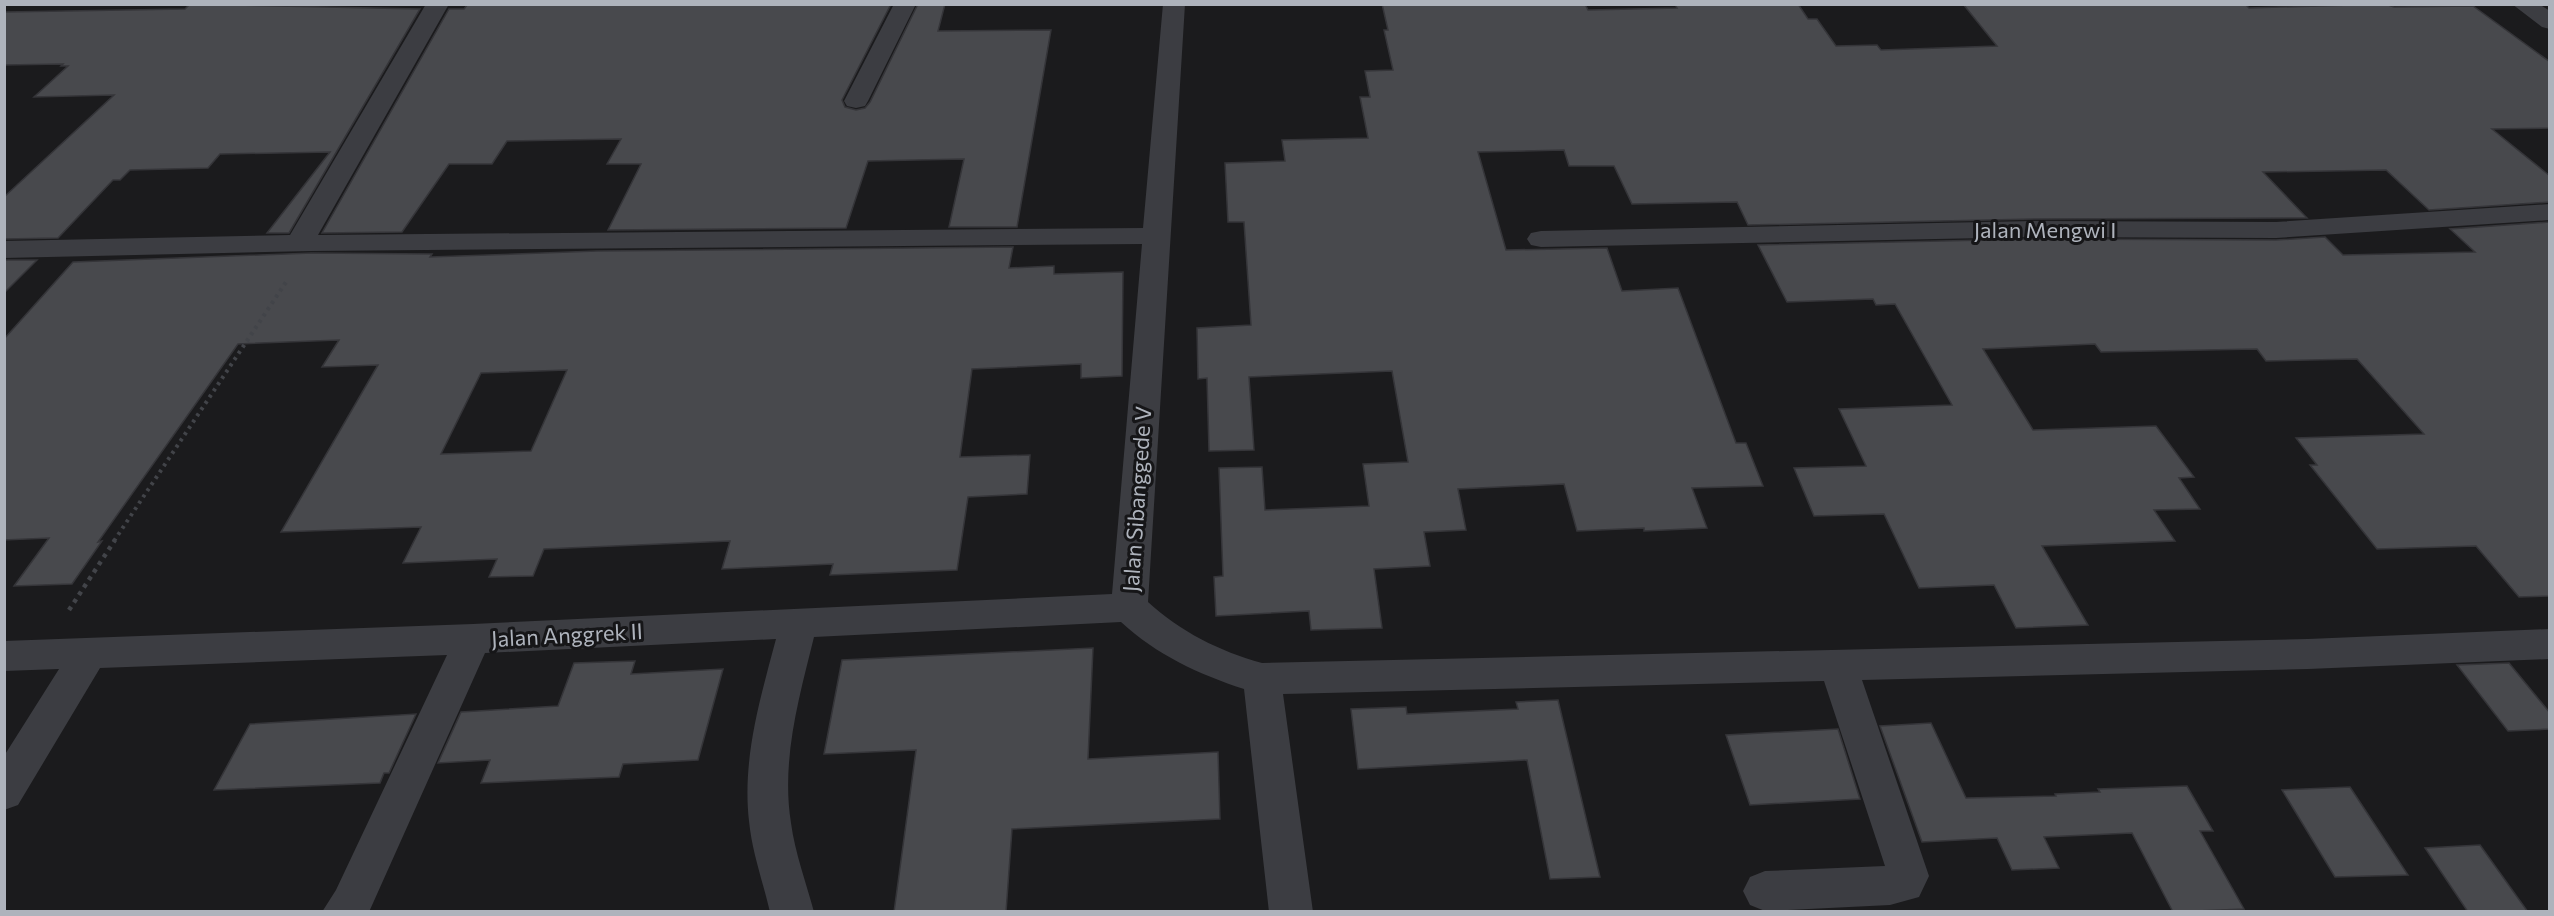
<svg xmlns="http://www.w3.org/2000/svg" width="2554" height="916" font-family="Commissioner,sans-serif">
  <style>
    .building { fill: #48494d; stroke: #353539; stroke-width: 1.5; fill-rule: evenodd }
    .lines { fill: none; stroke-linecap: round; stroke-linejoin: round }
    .path-far1 { stroke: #424449; stroke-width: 4; stroke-dasharray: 3 4.5; stroke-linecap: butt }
    .path { stroke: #424449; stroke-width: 4.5; stroke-dasharray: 4 5; stroke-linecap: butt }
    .minor { fill: #3c3d42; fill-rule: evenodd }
    .labels { text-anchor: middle; stroke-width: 6; stroke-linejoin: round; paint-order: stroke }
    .street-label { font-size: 22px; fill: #aeb3bc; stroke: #161618 }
  </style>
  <rect width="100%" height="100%" fill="#1b1b1d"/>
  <!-- building -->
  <path class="building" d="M 190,4 L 420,9 L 289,233 L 267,233 L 330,152 L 220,154 L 208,168 L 130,170 L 120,180 L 113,180 L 58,238 L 4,239 L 4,197 L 114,95 L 34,97 L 68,66 L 61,66 L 63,64 L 4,65 L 4,12 L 185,9 Z
    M 468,4 L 891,4 L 842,100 L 845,107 L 856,110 L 865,108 L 870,102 L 918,4 L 945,4 L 938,31 L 1051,30 L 1017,227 L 949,227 L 964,159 L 868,161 L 846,228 L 608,230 L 641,164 L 607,164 L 621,139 L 507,141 L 492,164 L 449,164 L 402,232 L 322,233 L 449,9 L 464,9 Z
    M 1382,4 L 1585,4 L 1588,10 L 1677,8 L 1675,4 L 1798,4 L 1808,19 L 1817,19 L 1836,46 L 1877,45 L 1881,50 L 1997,46 L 1963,4 L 2245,4 L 2249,8 L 2385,4 L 2394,7 L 2473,6 L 2550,62 L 2550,128 L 2492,129 L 2550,176 L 2550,202 L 2429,210 L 2386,170 L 2263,172 L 2307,218 L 2037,219 L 1748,225 L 1737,202 L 1632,204 L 1614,166 L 1569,166 L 1564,150 L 1478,152 L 1506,250 L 1607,248 L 1622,291 L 1678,288 L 1736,443 L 1746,443 L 1763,486 L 1692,488 L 1707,528 L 1644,531 L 1644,528 L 1577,531 L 1564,484 L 1458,489 L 1466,530 L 1424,532 L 1430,566 L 1374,569 L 1382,628 L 1311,630 L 1309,611 L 1216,616 L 1214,577 L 1223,576 L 1219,468 L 1262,467 L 1265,510 L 1369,506 L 1363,464 L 1408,462 L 1392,371 L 1249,377 L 1254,450 L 1209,451 L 1207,378 L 1198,379 L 1197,328 L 1251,325 L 1244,222 L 1228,222 L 1225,163 L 1285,161 L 1282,140 L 1368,138 L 1360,97 L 1370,97 L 1365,71 L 1393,70 L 1384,30 L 1388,30 Z
    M 2550,222 L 2550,596 L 2519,597 L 2476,546 L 2377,549 L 2310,465 L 2317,465 L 2296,438 L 2424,434 L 2357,359 L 2266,361 L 2257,349 L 2101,352 L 2095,344 L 1983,349 L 2033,430 L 2156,426 L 2194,477 L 2179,478 L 2200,509 L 2154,510 L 2175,541 L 2042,546 L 2088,625 L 2016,628 L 1994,585 L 1919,588 L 1884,514 L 1814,516 L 1794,468 L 1866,466 L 1839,409 L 1952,405 L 1895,304 L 1876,305 L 1873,299 L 1787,302 L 1758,245 L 2037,239 L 2276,240 L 2325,237 L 2343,255 L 2475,252 L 2450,229 Z
    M 1013,247 L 1009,268 L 1054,266 L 1054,274 L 1123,272 L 1122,376 L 1081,378 L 1081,364 L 972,369 L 960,457 L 1030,455 L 1027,494 L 968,497 L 957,570 L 830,575 L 833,564 L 722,569 L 730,541 L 544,549 L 533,576 L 489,577 L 497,559 L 403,563 L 421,527 L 281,532 L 378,365 L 322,367 L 339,340 L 238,344 L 98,542 L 102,541 L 72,584 L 14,586 L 49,538 L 4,540 L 4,339 L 73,262 L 312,253 L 432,254 L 430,257 L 597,251 ZM 567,370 L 531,451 L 441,454 L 481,373 Z
    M 4,260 L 37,260 L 4,293 Z
    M 1093,648 L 1088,759 L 1218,752 L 1220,819 L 1012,829 L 1006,912 L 894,912 L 916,750 L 824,754 L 842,660 Z
    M 635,661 L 631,674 L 723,669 L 698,760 L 623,764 L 619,777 L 481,783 L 490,760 L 438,763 L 461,712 L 558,706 L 574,663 Z
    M 2509,663 L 2550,713 L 2550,729 L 2508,731 L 2457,665 Z
    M 1558,700 L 1600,877 L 1550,879 L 1527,760 L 1358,769 L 1351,709 L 1406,707 L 1407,714 L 1518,709 L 1516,702 Z
    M 416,714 L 389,773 L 384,773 L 380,783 L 214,790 L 250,724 Z
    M 1931,723 L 1966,798 L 2056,796 L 2055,794 L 2100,792 L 2098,789 L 2187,786 L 2213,831 L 2200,831 L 2244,909 L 2173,912 L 2132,833 L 2044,837 L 2059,868 L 2012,870 L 1997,838 L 1922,842 L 1880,726 Z
    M 1838,729 L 1860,799 L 1750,805 L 1726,735 Z
    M 2350,787 L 2408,875 L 2335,877 L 2282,790 Z
    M 2480,845 L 2528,912 L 2468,912 L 2425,848 Z"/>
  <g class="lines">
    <!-- path-far1 -->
    <path class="path-far1" d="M 114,541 L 288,279"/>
    <!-- path -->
    <path class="path" d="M 69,610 L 115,540"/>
    <!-- minor -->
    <path class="minor" d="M 426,4 L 449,4 L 318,235 L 1143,228 L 1163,4 L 1185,4 L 1148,602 C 1181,632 1219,651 1262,663 L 2308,639 L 2550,629 L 2550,659 L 2308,669 L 1862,680 L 1929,876 L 1919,897 L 1890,905 L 1765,911 L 1750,905 L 1743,891 L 1750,877 L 1765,871 L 1885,866 L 1824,681 L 1283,694 L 1313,912 L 1269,912 L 1244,689 C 1198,674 1157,655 1121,622 L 814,637 C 799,698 781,760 791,823 C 795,853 806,882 814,912 L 770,912 C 763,882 752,852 749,821 C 742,759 760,699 776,639 L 485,653 L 369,912 L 322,912 L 336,890 L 447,655 L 100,668 L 18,805 L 4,810 L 4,756 L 59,669 L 4,671 L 4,641 L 473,624 L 1112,594 L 1142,244 L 312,251 L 4,258 L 4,241 L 290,235 Z
      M 894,4 L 916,4 L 868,101 L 865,106 L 856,108 L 847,106 L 844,101 Z
      M 2512,4 L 2539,4 L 2550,11 L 2550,29 L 2542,27 Z
      M 2550,204 L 2550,220 L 2276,238 L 2037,237 L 1541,247 L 1531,245 L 1527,239 L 1531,233 L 1541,231 L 2037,221 L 2276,222 Z"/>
  </g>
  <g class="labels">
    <!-- street labels -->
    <g class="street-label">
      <text x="2045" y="238">Jalan Mengwi I</text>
      <text transform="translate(1137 499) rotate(-86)" y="8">Jalan Sibanggede V</text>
      <text transform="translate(567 635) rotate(-3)" y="8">Jalan Anggrek II</text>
    </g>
  </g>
  <!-- border -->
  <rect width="2554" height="916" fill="none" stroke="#aeb3bc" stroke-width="12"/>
</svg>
